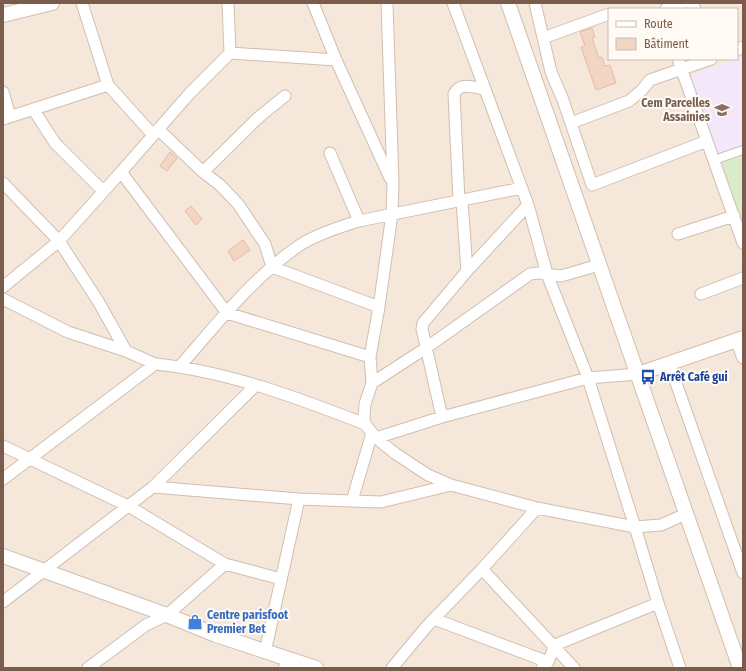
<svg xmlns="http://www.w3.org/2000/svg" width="746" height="671" font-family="'Fira Sans Condensed',sans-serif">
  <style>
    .residential { fill: #f5e8da; fill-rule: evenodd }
    .education { fill: #f3e8fa }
    .green { fill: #d8ecc9 }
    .building { fill: #f3d5c3; stroke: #e6bba3 }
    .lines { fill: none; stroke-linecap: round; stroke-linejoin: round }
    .pedestrian-casing { stroke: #d1beb0; stroke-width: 10 }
    .minor-casing { stroke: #d1beb0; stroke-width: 13 }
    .tertiary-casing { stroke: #d1beb0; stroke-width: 16 }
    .pedestrian { stroke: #fff; stroke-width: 8 }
    .minor { stroke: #fff; stroke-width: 11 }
    .tertiary { stroke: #fff; stroke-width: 14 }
    .labels { text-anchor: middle; stroke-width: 4; stroke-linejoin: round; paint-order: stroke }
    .education-label { font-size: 12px; font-weight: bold; fill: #785e54; stroke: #fffaf3; text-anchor: end }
    .transit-label { font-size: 12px; font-weight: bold; fill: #164399; stroke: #fffaf3; text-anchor: start }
    .shop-label { font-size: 12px; font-weight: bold; fill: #366cbe; stroke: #fffaf3; text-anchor: start }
  </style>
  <rect width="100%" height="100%" fill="#fdf6ec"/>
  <!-- residential -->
  <path class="residential" d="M 3,3 L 743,3 L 743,668 L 3,668 ZM 609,9 L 737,9 L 737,59 L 609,59 Z"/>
  <!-- education -->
  <path class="education" d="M 743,56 L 743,145 L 717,155 L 689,75 Z"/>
  <!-- green -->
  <path class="green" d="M 743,156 L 743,230 L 720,164 Z"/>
  <!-- building -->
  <path class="building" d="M 592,28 L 595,37 L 592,38 L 599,58 L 602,57 L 605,66 L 610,65 L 616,83 L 596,90 L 581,47 L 585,46 L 580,32 Z
    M 170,152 L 177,158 L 167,171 L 160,166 Z
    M 191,206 L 202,219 L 196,225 L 185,211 Z
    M 243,240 L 250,250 L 234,261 L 228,251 Z"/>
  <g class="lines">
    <!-- pedestrian casing -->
    <g class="pedestrian-casing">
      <path id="pedestrian" d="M 714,160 L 743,150"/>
    </g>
    <!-- minor casing -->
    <g class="minor-casing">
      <path id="minor" d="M 82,3 L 108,85 L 153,135
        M 228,3 L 230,53
        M 313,3 L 336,60 L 390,178
        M 453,3 L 528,205 L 547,274 L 588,378 L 635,527 L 661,525 L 686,514
        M 535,3 L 551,72 L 563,100 L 592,185 L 707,141
        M 692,3 L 695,9
        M 666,9 L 684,3
        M 543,38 L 609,14
        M 737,50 L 743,47
        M 678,59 L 743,243
        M 3,92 L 10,116
        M 33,109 L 55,143 L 103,191
        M 3,119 L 108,85
        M 571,123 L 629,101 L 642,90 L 650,80 L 711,59
        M 158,129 L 203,172 L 220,185 L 238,204 L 265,244 L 272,267 L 379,307
        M 330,153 L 359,221
        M 121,172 L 190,93 L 230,53 L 336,60
        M 203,172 L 259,117 L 285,96
        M 3,183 L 59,241 L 3,287
        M 459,201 L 454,94 C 460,82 472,87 484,89
        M 462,201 L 467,271
        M 678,234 L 734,216
        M 701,294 L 743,278
        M 3,299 L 68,332 L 126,351 L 155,364
        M 736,340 L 743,358
        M 126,351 L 98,301 L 59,241 L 121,172 L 227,313 L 370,357 L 372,383 L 365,404 L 364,417 L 365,424 L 376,438 L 396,454 L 428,475 L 451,485 L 537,508 L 635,527 L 658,603
        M 370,357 L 379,307 L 392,214 L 393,183 L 387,3
        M 669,363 L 743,573
        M 180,366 C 217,324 253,277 300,245 C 317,234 339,227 359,221 L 522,188
        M 372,383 L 426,348 L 530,274 L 539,273 L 561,276 L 599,265
        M 442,417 L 422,329 L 423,323 L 467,271 L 528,205
        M 376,438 L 442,417 L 588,378 L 638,374
        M 3,446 L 130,507 L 225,564 L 281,579
        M 3,479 L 155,364 C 227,371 298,398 365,424
        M 153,487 L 256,385
        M 352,501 L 381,502 L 451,485
        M 537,508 L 482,569 L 574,668
        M 3,602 L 153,487 L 299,499
        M 434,619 L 548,662
        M 265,652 L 299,499 L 352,501 L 372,433
        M 88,668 L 146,625 L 167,615 L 225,564
        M 284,668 L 293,661
        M 392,668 L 427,626 L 482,569
        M 542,668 L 548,662 L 555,645 L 658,603 L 680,668"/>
    </g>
    <!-- tertiary casing -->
    <g class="tertiary-casing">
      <path id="tertiary" d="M 508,3 L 740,668
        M 3,15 L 52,3
        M 638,374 L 743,338
        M 3,556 L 167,615 L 216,635 L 316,668"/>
    </g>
    <!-- pedestrian -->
    <use href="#pedestrian" class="pedestrian"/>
    <!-- minor -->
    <use href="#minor" class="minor"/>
    <!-- tertiary -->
    <use href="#tertiary" class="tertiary"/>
  </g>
  <!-- icons -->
  <defs>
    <g id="school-bare" transform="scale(1.2)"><path d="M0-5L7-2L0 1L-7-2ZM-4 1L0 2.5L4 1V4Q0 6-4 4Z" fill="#8d6e63" stroke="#fffaf3" stroke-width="2.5" paint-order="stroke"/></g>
    <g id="bus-bare" transform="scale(1.2)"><path d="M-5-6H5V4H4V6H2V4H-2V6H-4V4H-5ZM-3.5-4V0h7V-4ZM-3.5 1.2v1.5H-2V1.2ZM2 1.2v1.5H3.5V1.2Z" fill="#1a4fb4" stroke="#fffaf3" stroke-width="2.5" paint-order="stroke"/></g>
    <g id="shop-bare" transform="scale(1.2)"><path d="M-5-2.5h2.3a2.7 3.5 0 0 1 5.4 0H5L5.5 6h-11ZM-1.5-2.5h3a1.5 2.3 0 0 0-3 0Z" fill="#3f7fe0" stroke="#fffaf3" stroke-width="2.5" paint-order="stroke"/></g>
  </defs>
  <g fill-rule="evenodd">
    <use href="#school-bare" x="722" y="110"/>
    <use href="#bus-bare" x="648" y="377"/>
    <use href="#shop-bare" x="195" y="622"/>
  </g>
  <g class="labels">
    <!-- education labels -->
    <g class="education-label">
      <text x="710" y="107">Cem Parcelles<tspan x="710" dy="14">Assainies</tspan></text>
    </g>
    <!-- transit labels -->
    <g class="transit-label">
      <text x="660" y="381">Arrêt Café gui</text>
    </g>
    <!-- shop labels -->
    <g class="shop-label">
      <text x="207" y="619">Centre parisfoot<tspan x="207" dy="14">Premier Bet</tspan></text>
    </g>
  </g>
  <!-- border -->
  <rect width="746" height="671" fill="none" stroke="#7a5c4d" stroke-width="8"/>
  <!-- legend -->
  <rect x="608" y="8" width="130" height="52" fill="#fffaf3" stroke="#cabbb1"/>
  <rect x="616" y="21" width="20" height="6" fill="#ffffff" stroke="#cabbb1"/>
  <text x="644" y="28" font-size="12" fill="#7a5c4d">Route</text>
  <rect x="616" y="38" width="20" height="12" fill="#f3d5c3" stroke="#cabbb1"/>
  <text x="644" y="48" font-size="12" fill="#7a5c4d">Bâtiment</text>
</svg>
